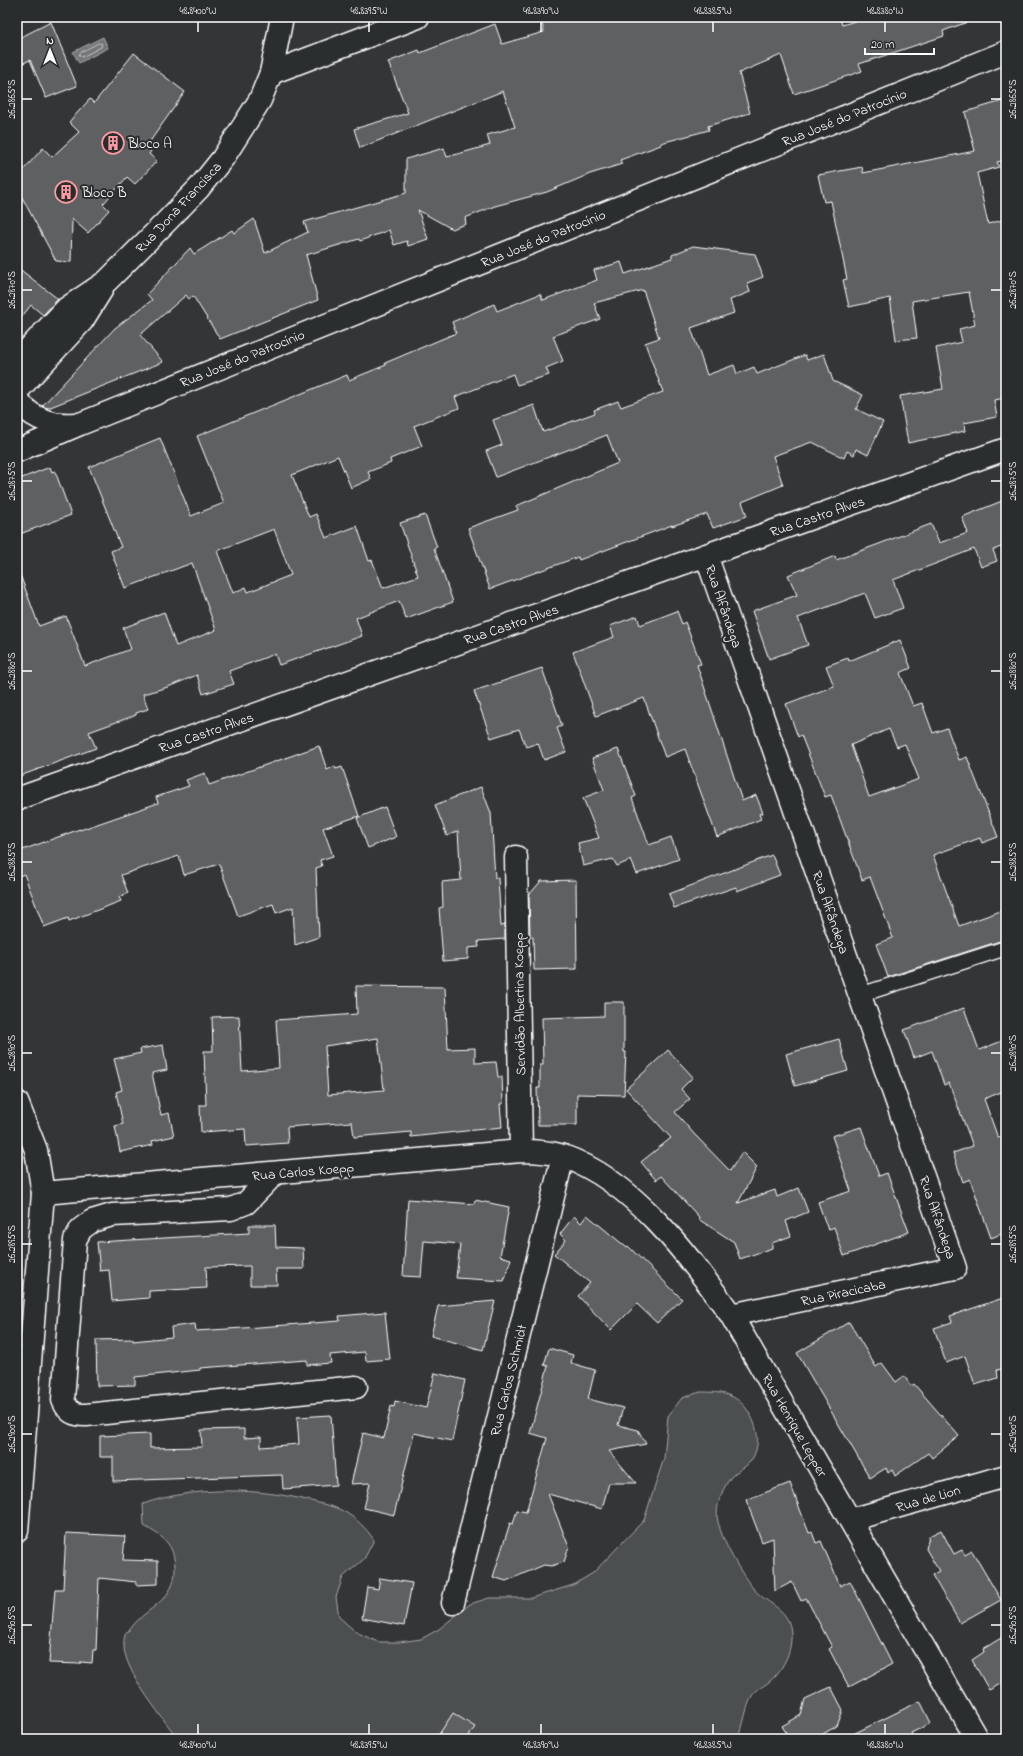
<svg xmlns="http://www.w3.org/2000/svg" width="1023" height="1756" font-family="'Indie Flower',sans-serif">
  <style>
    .green { fill: #4c4f50; stroke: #a6a7a8 }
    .water { fill: #737576; stroke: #abacad }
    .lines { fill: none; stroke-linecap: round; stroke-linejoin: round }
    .shore { stroke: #c7c8c8; stroke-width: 1 }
    .building { fill: #5f6162; stroke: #fff; fill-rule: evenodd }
    .service-casing { stroke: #fff; stroke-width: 17 }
    .minor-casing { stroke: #fff; stroke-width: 25 }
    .primary-casing { stroke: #fff; stroke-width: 25 }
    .service { stroke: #2a2d2e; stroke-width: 14 }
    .minor { stroke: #2a2d2e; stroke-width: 22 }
    .primary { stroke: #2a2d2e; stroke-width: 22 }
    .ticks { fill: none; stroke: #fff; stroke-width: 1.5 }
    .labels { text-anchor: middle; stroke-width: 4; stroke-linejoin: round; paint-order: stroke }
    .street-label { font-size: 14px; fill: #fff; stroke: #2a2d2e }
    .poi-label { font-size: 14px; fill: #fff; stroke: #2a2d2e; text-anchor: start }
    .neatline { fill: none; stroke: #fff; stroke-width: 1.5 }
    .ticks-label { font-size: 10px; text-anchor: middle; fill: #fff }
  </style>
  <rect width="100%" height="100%" fill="#333536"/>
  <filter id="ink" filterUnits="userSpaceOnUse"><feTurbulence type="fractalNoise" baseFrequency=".025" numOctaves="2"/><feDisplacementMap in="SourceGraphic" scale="8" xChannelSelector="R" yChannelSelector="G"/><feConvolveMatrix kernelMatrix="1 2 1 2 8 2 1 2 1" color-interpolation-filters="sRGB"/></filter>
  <g filter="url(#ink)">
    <!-- green -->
    <path class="green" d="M 700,1392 C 721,1392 736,1393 748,1411 C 758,1426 762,1446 750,1462 C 745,1468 736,1471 731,1477 C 724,1486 717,1502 717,1514 C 717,1533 740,1572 752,1587 C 768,1607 793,1607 791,1640 C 790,1656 781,1672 769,1682 C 764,1686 755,1690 752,1696 C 746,1707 743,1726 739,1739 L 178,1739 C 163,1717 115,1663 125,1635 C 126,1633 129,1630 131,1628 C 148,1605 176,1602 175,1567 C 174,1543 163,1537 144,1526 L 143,1504 C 194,1486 259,1488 311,1501 C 321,1504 334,1506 343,1511 C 356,1518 366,1528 374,1540 L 364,1559 L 343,1577 L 336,1597 L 339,1617 L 356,1632 L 378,1642 L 399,1642 L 421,1639 L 439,1629 L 470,1604 L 489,1598 L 531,1598 L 573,1585 L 593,1573 L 644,1520 L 664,1458 L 668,1416 L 682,1398 Z"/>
    <!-- water -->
    <path class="water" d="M 103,37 L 108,48 L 79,63 L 73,52 Z"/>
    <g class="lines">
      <!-- shore -->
      <path class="shore" d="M 99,43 L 102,44 L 101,47 L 82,57 L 79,56 L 80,53 Z"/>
    </g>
    <!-- building -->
    <path class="building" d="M 544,17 L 840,17 L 842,25 L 868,17 L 976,17 L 976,19 L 943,31 L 944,36 L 859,64 L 862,71 L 794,94 L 781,55 L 739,73 L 750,113 L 708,126 L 709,130 L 661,143 L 661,145 L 620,160 L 622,164 L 590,174 L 547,192 L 495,206 L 465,218 L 466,224 L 452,229 L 418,210 L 428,239 L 408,246 L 407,241 L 394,245 L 389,230 L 360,241 L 359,239 L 306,255 L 318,300 L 220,339 L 193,296 L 189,299 L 186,295 L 140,335 L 163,362 L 48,408 L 42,406 L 115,328 L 152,300 L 147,294 L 190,248 L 194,254 L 232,230 L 234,233 L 254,219 L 265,253 L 308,232 L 304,222 L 406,193 L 406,159 L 444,148 L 447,157 L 490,145 L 487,135 L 515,127 L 503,91 L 360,148 L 354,129 L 408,113 L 388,62 L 419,50 L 420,53 L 495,24 L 502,44 L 544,32 L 542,24 L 546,23 Z
      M 51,22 L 77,86 L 46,98 L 30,60 L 17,66 L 17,39 Z
      M 134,53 L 185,92 L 146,147 L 151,151 L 149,154 L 157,161 L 135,184 L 127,177 L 103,204 L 109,210 L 88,233 L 72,219 L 71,262 L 56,261 L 17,188 L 17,177 L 43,148 L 52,157 L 79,132 L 69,122 L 90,99 L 94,103 Z
      M 1006,100 L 1006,160 L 997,162 L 999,167 L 977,173 L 988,224 L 1006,219 L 1006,398 L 994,400 L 997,417 L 964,423 L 965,431 L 908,443 L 900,396 L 943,389 L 936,348 L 962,342 L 959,329 L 975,325 L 969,292 L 912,301 L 917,338 L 896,340 L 890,298 L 849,307 L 843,280 L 847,279 L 831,201 L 824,202 L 818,175 L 862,167 L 863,173 L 975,151 L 965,112 Z
      M 693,246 L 755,254 L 763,277 L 747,283 L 750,292 L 730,300 L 734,313 L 691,328 L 707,375 L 734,365 L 737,374 L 754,367 L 757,374 L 805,355 L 807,360 L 824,354 L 833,381 L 863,395 L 856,409 L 883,422 L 868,455 L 856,449 L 854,455 L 847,451 L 844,458 L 812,442 L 773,456 L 783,485 L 742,502 L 747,516 L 713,528 L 707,514 L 672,526 L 672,525 L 579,560 L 578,557 L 490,589 L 468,528 L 518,510 L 516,506 L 618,463 L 607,435 L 496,477 L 486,451 L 502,445 L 493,420 L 534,405 L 543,432 L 595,413 L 594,410 L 618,401 L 621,407 L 663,392 L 645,343 L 659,338 L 643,290 L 594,303 L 600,319 L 553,336 L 563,361 L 546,368 L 549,375 L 517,385 L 513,374 L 455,397 L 459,408 L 414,426 L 422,446 L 390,459 L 391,463 L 368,472 L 371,479 L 351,488 L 338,456 L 292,475 L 309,517 L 316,514 L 326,538 L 357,526 L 369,561 L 372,560 L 383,588 L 418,576 L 400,523 L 425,515 L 437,547 L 434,548 L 453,602 L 406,619 L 399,601 L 356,618 L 362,636 L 279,665 L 275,654 L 229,671 L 234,684 L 203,694 L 197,675 L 168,687 L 143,694 L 148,709 L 136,713 L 136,715 L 89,732 L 96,748 L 17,777 L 17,572 L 19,572 L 39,626 L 66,616 L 85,666 L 131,649 L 123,628 L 164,612 L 176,646 L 216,630 L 192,563 L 125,588 L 111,551 L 121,547 L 89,467 L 160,438 L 191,516 L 224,503 L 197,436 L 347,375 L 349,380 L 386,365 L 385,363 L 456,333 L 452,322 L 494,304 L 497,311 L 540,294 L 543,300 L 597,280 L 594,270 L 621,262 L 625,274 L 672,258 L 672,255 ZM 274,529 L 291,575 L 248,592 L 246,587 L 233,593 L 217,551 Z
      M 17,267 L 58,299 L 43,315 L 31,305 L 17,323 Z
      M 50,467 L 52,472 L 55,471 L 71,515 L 17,535 L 17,480 Z
      M 1002,501 L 1006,514 L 1006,545 L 993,550 L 997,561 L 981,567 L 974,549 L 893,580 L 903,608 L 875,618 L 865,593 L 798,618 L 808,645 L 769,659 L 752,611 L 797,595 L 788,575 L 835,556 L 836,560 L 879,544 L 931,524 L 939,543 L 968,533 L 962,517 Z
      M 677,611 L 682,624 L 685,622 L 701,664 L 697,665 L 742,801 L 756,795 L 763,813 L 759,814 L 761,819 L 717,837 L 685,749 L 665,757 L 644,698 L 596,716 L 573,652 L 614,637 L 610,626 L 637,616 L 640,625 Z
      M 900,640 L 911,668 L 900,673 L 913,706 L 922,703 L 933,733 L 947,728 L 959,760 L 967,757 L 998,837 L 982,843 L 980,838 L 933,855 L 959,926 L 1006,909 L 1006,939 L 888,977 L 876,944 L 893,938 L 870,877 L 862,880 L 831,795 L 825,797 L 801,735 L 798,737 L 786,704 L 834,686 L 826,666 L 848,658 L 849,661 ZM 889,729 L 897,747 L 905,744 L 919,779 L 869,797 L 851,745 Z
      M 542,668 L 562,726 L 557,728 L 566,752 L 544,760 L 538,743 L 526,747 L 519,729 L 491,738 L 474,691 Z
      M 319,746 L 327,770 L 335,766 L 336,769 L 342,767 L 359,816 L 323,828 L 333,856 L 320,860 L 322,866 L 316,868 L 319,937 L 295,945 L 293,907 L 276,913 L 273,904 L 238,916 L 219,864 L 184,875 L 179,856 L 121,875 L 128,893 L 119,897 L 121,901 L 69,921 L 68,918 L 44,927 L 24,874 L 17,877 L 17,852 L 80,829 L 80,830 L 158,803 L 156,797 L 189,786 L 186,780 L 205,773 L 209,785 Z
      M 618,749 L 636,796 L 632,798 L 649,845 L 671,837 L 679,859 L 637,874 L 631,860 L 617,866 L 613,859 L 583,866 L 578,843 L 599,838 L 583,798 L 604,790 L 592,758 Z
      M 481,787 L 491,813 L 495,878 L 498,878 L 501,927 L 505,923 L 505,939 L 478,941 L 479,947 L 468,948 L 468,959 L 443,961 L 439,908 L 443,907 L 442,882 L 461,880 L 458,831 L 447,836 L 435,805 Z
      M 385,807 L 396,837 L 368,848 L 357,818 Z
      M 772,855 L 780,875 L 737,891 L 736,887 L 674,908 L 669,894 Z
      M 576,880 L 577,969 L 534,970 L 533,937 L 530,937 L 529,895 L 541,881 Z
      M 356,986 L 445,987 L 448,1049 L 475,1048 L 475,1063 L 496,1062 L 498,1077 L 502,1077 L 503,1104 L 500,1104 L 502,1127 L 411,1137 L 411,1132 L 354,1137 L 352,1122 L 287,1127 L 288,1143 L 246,1146 L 245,1129 L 201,1132 L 200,1105 L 206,1105 L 204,1051 L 213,1051 L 212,1017 L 239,1016 L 242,1071 L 279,1068 L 276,1020 L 357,1014 ZM 378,1038 L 384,1090 L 328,1095 L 325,1046 Z
      M 604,1002 L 624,1002 L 624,1052 L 626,1052 L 624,1095 L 577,1094 L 577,1125 L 538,1125 L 537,1088 L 540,1088 L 540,1065 L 543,1065 L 542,1018 L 604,1016 Z
      M 964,1008 L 979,1050 L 1002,1041 L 1006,1053 L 1006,1090 L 984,1099 L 998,1138 L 1006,1135 L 1006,1232 L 991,1238 L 970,1179 L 963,1182 L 953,1153 L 973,1146 L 949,1083 L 944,1085 L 932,1051 L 914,1058 L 904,1030 Z
      M 839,1039 L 848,1071 L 795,1086 L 786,1054 Z
      M 163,1045 L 167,1070 L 152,1073 L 161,1115 L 169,1113 L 174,1136 L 152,1141 L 153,1145 L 120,1152 L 115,1126 L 123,1124 L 116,1092 L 122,1090 L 114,1059 L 141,1053 L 140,1049 Z
      M 668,1050 L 693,1077 L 681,1089 L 690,1099 L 675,1112 L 694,1134 L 730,1171 L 742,1152 L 757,1167 L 738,1203 L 775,1190 L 777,1197 L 799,1188 L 808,1212 L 786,1221 L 791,1236 L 772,1243 L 772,1248 L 740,1259 L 734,1242 L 698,1219 L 699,1217 L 661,1176 L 656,1180 L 641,1162 L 671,1138 L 626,1089 Z
      M 861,1127 L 879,1176 L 887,1173 L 909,1232 L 844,1256 L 834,1227 L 828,1230 L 818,1202 L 851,1191 L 832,1136 Z
      M 408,1199 L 474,1204 L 475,1200 L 509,1207 L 500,1256 L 511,1259 L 504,1281 L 456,1278 L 460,1244 L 424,1241 L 421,1277 L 403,1276 Z
      M 587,1215 L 626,1247 L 628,1246 L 682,1299 L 657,1323 L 637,1304 L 611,1330 L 578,1296 L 590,1283 L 554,1254 L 566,1240 L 560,1234 L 574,1216 L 581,1223 Z
      M 249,1225 L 275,1225 L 276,1247 L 303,1248 L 304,1269 L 276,1269 L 277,1285 L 250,1285 L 250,1266 L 206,1267 L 207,1288 L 149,1291 L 149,1298 L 112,1301 L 109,1270 L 100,1271 L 97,1242 L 249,1233 Z
      M 1006,1297 L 1006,1368 L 997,1370 L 998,1378 L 975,1385 L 965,1356 L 946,1363 L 934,1328 L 952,1322 L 950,1316 Z
      M 495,1301 L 483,1350 L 431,1336 L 438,1306 Z
      M 385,1312 L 390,1359 L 366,1361 L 365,1352 L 330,1355 L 331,1363 L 307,1365 L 307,1360 L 200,1368 L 200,1370 L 135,1377 L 135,1385 L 97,1386 L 96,1340 L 133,1339 L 133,1341 L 172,1337 L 171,1327 L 195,1324 L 196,1331 L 259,1327 L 340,1321 L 339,1316 Z
      M 849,1322 L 876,1367 L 882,1363 L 896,1382 L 904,1376 L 911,1386 L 914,1384 L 959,1436 L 932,1458 L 928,1453 L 895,1476 L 892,1470 L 888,1473 L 886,1468 L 870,1478 L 797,1353 Z
      M 549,1348 L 573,1355 L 571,1363 L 595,1370 L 588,1399 L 623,1408 L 618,1425 L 638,1430 L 646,1444 L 609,1451 L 636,1483 L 609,1483 L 602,1509 L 548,1494 L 569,1547 L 564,1562 L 551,1566 L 544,1565 L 506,1581 L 493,1577 L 510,1523 L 513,1524 L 517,1510 L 526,1512 L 547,1438 L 530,1433 L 548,1366 L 544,1365 Z
      M 435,1373 L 465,1380 L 452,1441 L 414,1433 L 394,1515 L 364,1508 L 370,1483 L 351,1484 L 363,1433 L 384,1438 L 391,1406 L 394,1407 L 395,1401 L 426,1408 Z
      M 331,1415 L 336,1485 L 283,1489 L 282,1475 L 113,1481 L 113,1457 L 100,1457 L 100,1436 L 150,1434 L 150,1448 L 202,1447 L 201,1430 L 244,1429 L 244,1438 L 261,1437 L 261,1447 L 299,1444 L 297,1417 Z
      M 790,1483 L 809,1533 L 812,1532 L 816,1543 L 821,1541 L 840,1586 L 850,1581 L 892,1664 L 849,1687 L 829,1649 L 832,1647 L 806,1598 L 801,1601 L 792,1582 L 775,1591 L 773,1538 L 762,1542 L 746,1500 Z
      M 941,1530 L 954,1554 L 962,1550 L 965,1555 L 972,1551 L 1001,1600 L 960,1623 L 932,1575 L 939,1571 L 926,1549 L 929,1536 Z
      M 66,1533 L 125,1536 L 123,1560 L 158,1561 L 158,1584 L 136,1585 L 136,1582 L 99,1578 L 96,1650 L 93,1650 L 92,1663 L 80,1662 L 80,1664 L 49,1663 L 55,1589 L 63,1589 Z
      M 380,1578 L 412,1583 L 404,1626 L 362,1618 L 367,1587 L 378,1589 Z
      M 1006,1635 L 1006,1681 L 989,1690 L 972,1660 L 984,1652 L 983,1649 Z
      M 831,1687 L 843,1710 L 837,1726 L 814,1739 L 790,1739 L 782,1726 L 801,1715 L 805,1699 Z
      M 920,1701 L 931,1723 L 911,1733 L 914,1739 L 843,1739 Z
      M 453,1713 L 475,1727 L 467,1739 L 436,1739 Z"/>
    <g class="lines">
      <!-- service casing -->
      <g class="service-casing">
        <path id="service" d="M 860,995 L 1006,948"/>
      </g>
      <!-- minor casing -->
      <g class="minor-casing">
        <path id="minor" d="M 271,73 L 418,17
          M 17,400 C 33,420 52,426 76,424
          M 17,451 L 80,424 L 1006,52
          M 706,555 L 955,1268 L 731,1315
          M 17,799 L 1006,449
          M 516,857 L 521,1151
          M 274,1174 L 246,1203 L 231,1209 L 112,1215 L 92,1221 L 81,1229 L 75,1240 L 63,1400 C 68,1412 73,1415 86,1415 L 356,1387
          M 43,1193 L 521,1151 C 535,1151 550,1152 563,1156 C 633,1180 690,1257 731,1315 L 977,1739
          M 850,1520 L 1006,1476
          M 453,1603 L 563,1156"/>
      </g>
      <!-- primary casing -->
      <g class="primary-casing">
        <path id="primary" d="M 17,361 L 67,308 L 107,281 L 164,224 L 199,188 L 223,158 L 260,100 L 271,73 L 282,17
          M 17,391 L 82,321 L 102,289
          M 17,1102 L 36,1150 L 43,1193 L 17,1531"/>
      </g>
      <!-- service -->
      <use href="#service" class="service"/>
      <!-- minor -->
      <use href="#minor" class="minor"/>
      <!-- primary -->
      <use href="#primary" class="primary"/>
    </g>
  </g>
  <!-- ticks -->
  <path class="ticks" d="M 198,22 L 198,32M 369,22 L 369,32M 541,22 L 541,32M 713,22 L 713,32M 885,22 L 885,32M 22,99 L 32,99M 991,99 L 1001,99M 22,290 L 32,290M 991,290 L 1001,290M 22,481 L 32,481M 991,481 L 1001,481M 22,671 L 32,671M 991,671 L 1001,671M 22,862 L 32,862M 991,862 L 1001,862M 22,1053 L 32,1053M 991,1053 L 1001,1053M 22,1244 L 32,1244M 991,1244 L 1001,1244M 22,1434 L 32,1434M 991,1434 L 1001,1434M 22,1625 L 32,1625M 991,1625 L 1001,1625M 198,1724 L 198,1734M 369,1724 L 369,1734M 541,1724 L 541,1734M 713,1724 L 713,1734M 885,1724 L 885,1734"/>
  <!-- icons -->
  <defs>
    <g id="building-ring" transform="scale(1.15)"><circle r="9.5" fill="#2a2d2e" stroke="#ff9aa2" stroke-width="1.5"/><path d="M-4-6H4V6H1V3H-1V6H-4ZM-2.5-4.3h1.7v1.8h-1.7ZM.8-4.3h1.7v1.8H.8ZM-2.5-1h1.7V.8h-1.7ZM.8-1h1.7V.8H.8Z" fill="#ff9aa2"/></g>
  </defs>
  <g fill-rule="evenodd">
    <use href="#building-ring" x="113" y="143"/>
    <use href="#building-ring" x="66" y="192"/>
  </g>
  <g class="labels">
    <!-- street labels -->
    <g class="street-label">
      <text transform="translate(844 117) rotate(-22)" y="5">Rua José do Patrocínio</text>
      <text transform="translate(178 207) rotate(-47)" y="5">Rua Dona Francisca</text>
      <text transform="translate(543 238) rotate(-22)" y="5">Rua José do Patrocínio</text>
      <text transform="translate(242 358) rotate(-22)" y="5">Rua José do Patrocínio</text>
      <text transform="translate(817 516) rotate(-19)" y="5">Rua Castro Alves</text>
      <text transform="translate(724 606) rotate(71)" y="5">Rua Alfândega</text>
      <text transform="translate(511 624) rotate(-19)" y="5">Rua Castro Alves</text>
      <text transform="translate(206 732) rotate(-19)" y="5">Rua Castro Alves</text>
      <text transform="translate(831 912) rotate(71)" y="5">Rua Alfândega</text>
      <text transform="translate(519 1004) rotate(-91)" y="5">Servidão Albertina Koepp</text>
      <text transform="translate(303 1171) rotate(-5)" y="5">Rua Carlos Koepp</text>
      <text transform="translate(938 1217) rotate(71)" y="5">Rua Alfândega</text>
      <text transform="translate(843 1292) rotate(-12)" y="5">Rua Piracicaba</text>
      <text transform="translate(508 1380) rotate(-76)" y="5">Rua Carlos Schmidt</text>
      <text transform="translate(795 1425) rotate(60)" y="5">Rua Henrique Lepper</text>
      <text transform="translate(928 1498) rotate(-16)" y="5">Rua de Lion</text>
    </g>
    <!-- poi labels -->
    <g class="poi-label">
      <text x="128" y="148">Bloco A</text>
      <text x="82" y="197">Bloco B</text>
    </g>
  </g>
  <!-- margin -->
  <rect width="1023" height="1756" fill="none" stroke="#2a2d2e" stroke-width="44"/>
  <!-- north arrow -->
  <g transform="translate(50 50)" stroke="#2a2d2e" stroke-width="3" paint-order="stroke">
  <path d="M0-3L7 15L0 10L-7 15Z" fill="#ffffff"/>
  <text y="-6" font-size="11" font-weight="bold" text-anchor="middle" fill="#ffffff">N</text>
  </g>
  <!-- scale -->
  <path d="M865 48v6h69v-6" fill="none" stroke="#ffffff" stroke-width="2"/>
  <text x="871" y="48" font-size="12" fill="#ffffff" stroke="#2a2d2e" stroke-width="3" paint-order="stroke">20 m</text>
  <rect x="22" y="22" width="979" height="1712" class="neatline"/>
  <g class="ticks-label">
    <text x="198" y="14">48.8400°W</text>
    <text x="369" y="14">48.8395°W</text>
    <text x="541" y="14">48.8390°W</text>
    <text x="713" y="14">48.8385°W</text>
    <text x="885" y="14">48.8380°W</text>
    <text transform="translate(11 99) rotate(-90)" y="4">26.2865°S</text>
    <text transform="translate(1012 99) rotate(-90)" y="4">26.2865°S</text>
    <text transform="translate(11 290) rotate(-90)" y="4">26.2870°S</text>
    <text transform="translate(1012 290) rotate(-90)" y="4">26.2870°S</text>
    <text transform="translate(11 481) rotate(-90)" y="4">26.2875°S</text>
    <text transform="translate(1012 481) rotate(-90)" y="4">26.2875°S</text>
    <text transform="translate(11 671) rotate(-90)" y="4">26.2880°S</text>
    <text transform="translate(1012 671) rotate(-90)" y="4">26.2880°S</text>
    <text transform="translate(11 862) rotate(-90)" y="4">26.2885°S</text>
    <text transform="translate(1012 862) rotate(-90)" y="4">26.2885°S</text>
    <text transform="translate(11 1053) rotate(-90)" y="4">26.2890°S</text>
    <text transform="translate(1012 1053) rotate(-90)" y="4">26.2890°S</text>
    <text transform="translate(11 1244) rotate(-90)" y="4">26.2895°S</text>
    <text transform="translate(1012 1244) rotate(-90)" y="4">26.2895°S</text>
    <text transform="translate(11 1434) rotate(-90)" y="4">26.2900°S</text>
    <text transform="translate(1012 1434) rotate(-90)" y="4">26.2900°S</text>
    <text transform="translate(11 1625) rotate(-90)" y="4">26.2905°S</text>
    <text transform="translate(1012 1625) rotate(-90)" y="4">26.2905°S</text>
    <text x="198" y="1748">48.8400°W</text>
    <text x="369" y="1748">48.8395°W</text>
    <text x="541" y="1748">48.8390°W</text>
    <text x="713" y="1748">48.8385°W</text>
    <text x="885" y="1748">48.8380°W</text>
  </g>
</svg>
